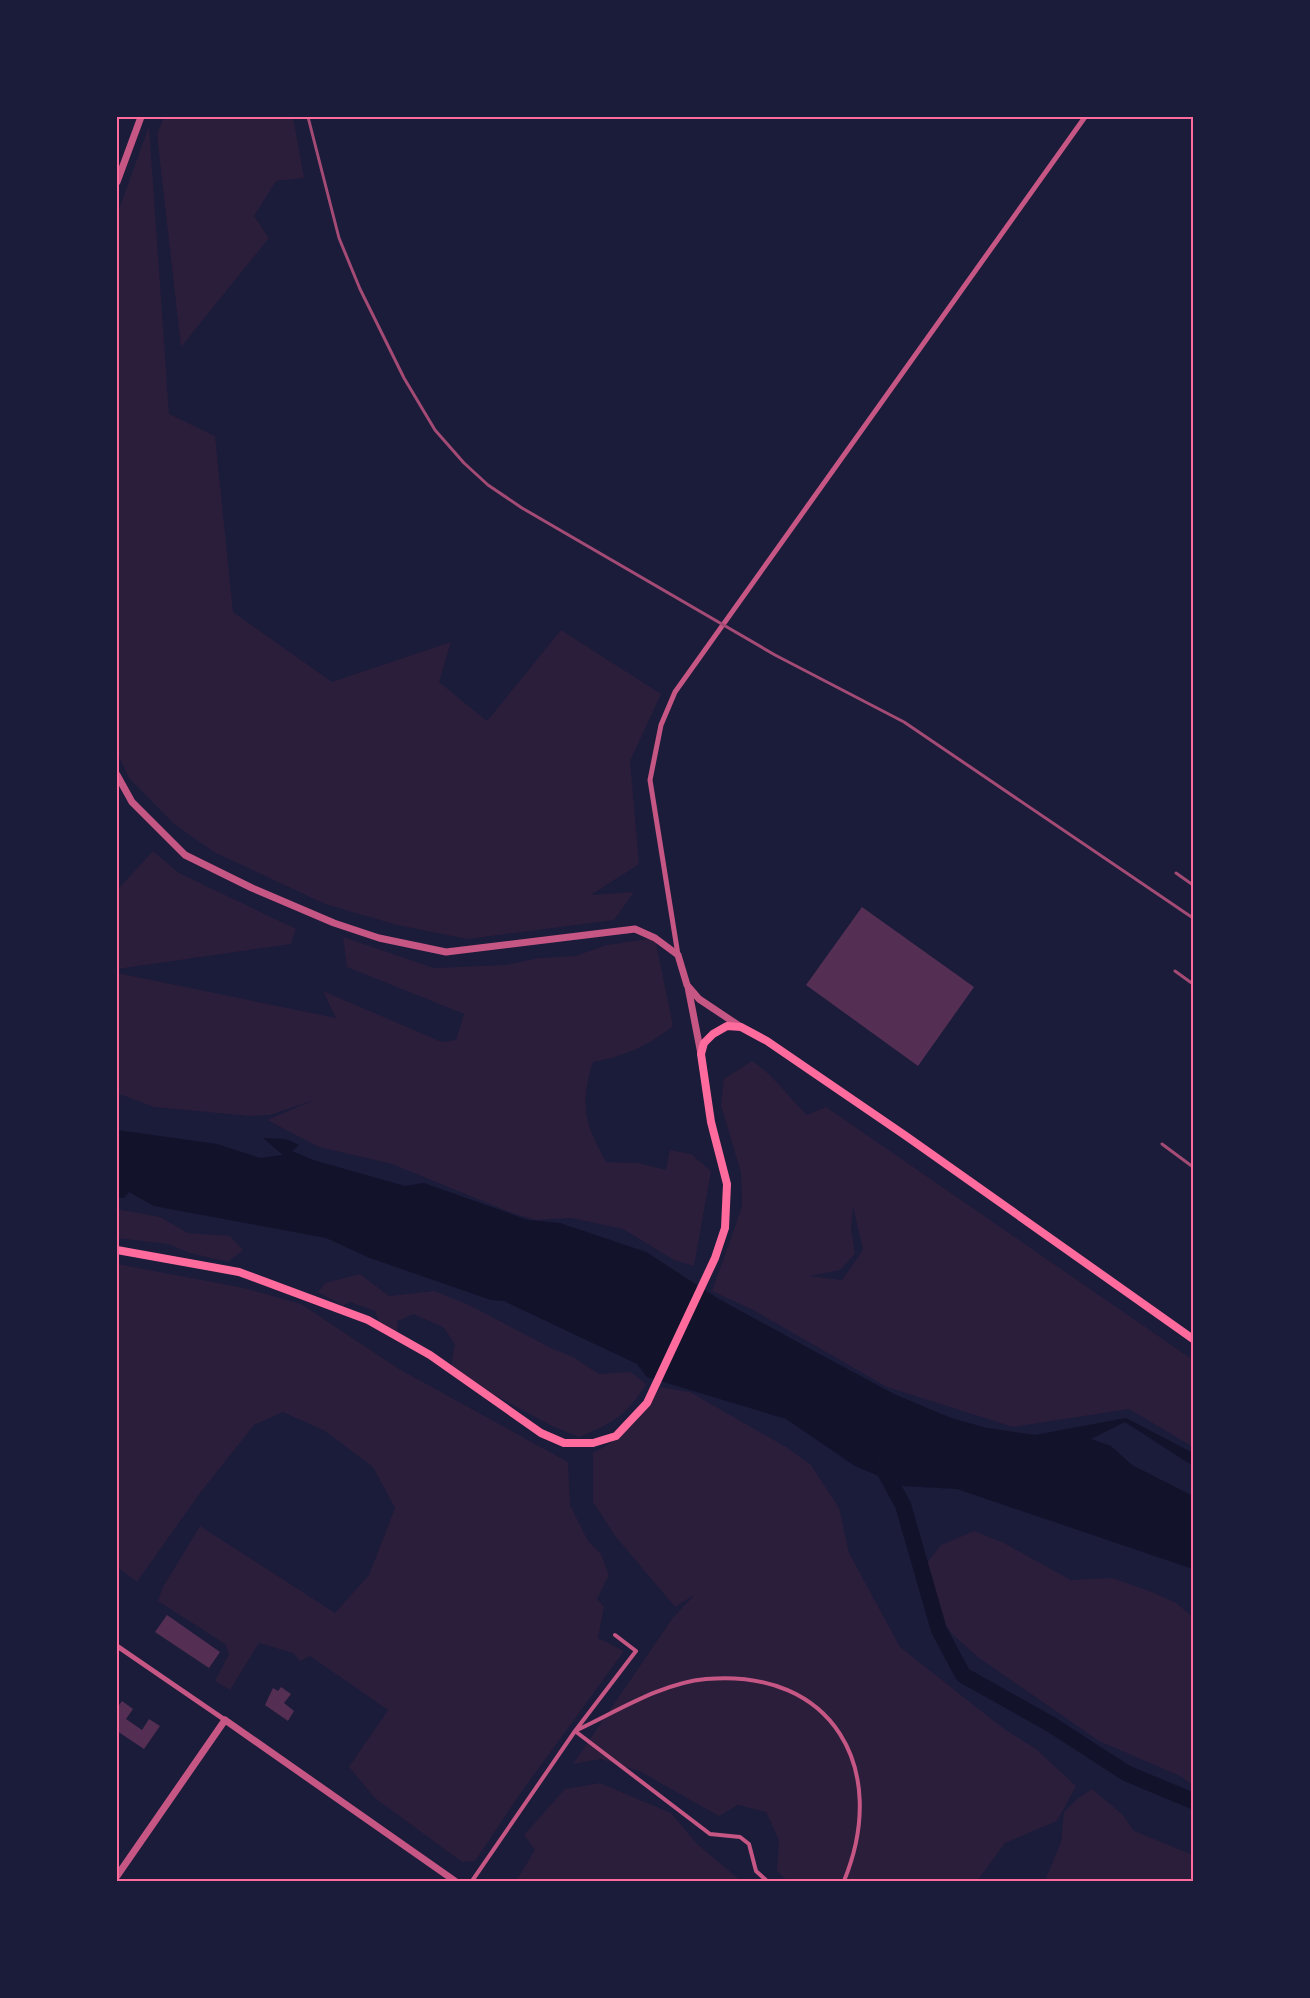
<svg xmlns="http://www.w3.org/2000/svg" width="1310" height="1998" font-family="Roboto,sans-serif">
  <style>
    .green { fill: #2a1e3b; fill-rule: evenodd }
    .water { fill: #12122b }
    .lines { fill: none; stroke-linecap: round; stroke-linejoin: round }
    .river { stroke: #12122b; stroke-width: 16 }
    .building { fill: #542f53 }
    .pedestrian { stroke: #c65784; stroke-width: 4 }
    .minor { stroke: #c65784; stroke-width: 5 }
    .tertiary { stroke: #c65784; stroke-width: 7 }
    .secondary { stroke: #ff6b9d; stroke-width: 8 }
    .rail { stroke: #a44b75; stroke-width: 3 }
    .neatline { fill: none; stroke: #ff6b9d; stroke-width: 2 }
  </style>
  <rect width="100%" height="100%" fill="#1b1b3a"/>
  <!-- green -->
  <path class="green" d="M 164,117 L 293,117 L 304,178 L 276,181 L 254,216 L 269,238 L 181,347 L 157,135 Z
    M 149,126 L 169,414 L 215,436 L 233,612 L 332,682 L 451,642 L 439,682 L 487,721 L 561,630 L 661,694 L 630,761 L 639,864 L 591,895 L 634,892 L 614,920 L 467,939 L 397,925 L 325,904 L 214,852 L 174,824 L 129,778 L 117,753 L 117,215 Z
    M 153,851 L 179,873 L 296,929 L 291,944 L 117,969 L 117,890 Z
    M 343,937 L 434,968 L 505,965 L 539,958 L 575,956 L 607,945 L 655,938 L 673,1026 C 648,1046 625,1056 593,1062 C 579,1107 585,1122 606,1162 L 638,1163 L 666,1170 L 670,1150 L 691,1154 L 711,1171 L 694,1266 L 674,1260 L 623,1229 L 571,1218 L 536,1220 L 512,1213 L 392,1164 L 319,1147 L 267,1120 L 314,1100 L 270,1115 L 250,1116 L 154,1107 L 117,1093 L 117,973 L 336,1018 L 323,991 L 442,1042 L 456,1040 L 464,1014 L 347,967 Z
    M 752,1061 C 774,1075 788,1097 807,1115 L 826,1107 L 1193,1360 L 1193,1447 L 1129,1409 L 1013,1427 L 887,1387 L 753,1310 L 712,1291 L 742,1207 L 741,1173 L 721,1105 L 724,1079 ZM 853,1206 L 863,1250 L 842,1280 L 809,1276 L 840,1270 L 855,1254 L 851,1229 Z
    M 117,1209 L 160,1217 L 188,1233 L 230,1236 L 243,1250 L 228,1262 L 190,1253 L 168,1244 L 117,1238 Z
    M 117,1264 L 244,1288 L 301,1304 L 399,1369 L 568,1462 L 570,1505 L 588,1541 L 601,1554 L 609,1575 L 597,1599 L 604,1607 L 598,1638 L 624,1651 L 517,1798 L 475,1861 L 462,1862 L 375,1798 L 349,1767 L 388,1710 L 310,1656 L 300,1661 L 293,1653 L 259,1643 L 230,1690 L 215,1681 L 229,1654 L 225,1644 L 158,1601 L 163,1587 L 200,1526 L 335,1613 L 369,1575 L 395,1508 L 373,1467 L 325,1431 L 283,1412 L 254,1425 L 200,1493 L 137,1582 L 117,1567 Z
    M 360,1274 L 389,1296 L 434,1291 L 469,1305 L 553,1349 L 573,1357 L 599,1374 L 631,1372 L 646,1384 C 628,1414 612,1424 579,1437 L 552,1426 L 450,1371 L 455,1344 L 443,1327 L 413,1314 L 398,1321 L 397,1335 L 381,1327 L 375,1311 L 350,1302 L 343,1306 L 318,1292 L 325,1283 Z
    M 660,1387 L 690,1392 L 786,1447 L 811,1465 L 839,1508 L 849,1553 L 900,1647 L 1004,1729 L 1036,1749 L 1076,1786 L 1057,1821 L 1005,1843 L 977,1881 L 787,1881 L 777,1871 L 779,1840 L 766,1812 L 738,1805 L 719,1816 L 639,1771 L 601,1759 L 573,1764 L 672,1619 L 694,1595 L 675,1607 L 616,1537 L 593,1502 L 593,1453 C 626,1435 642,1419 660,1387 Z
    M 974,1531 L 1004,1543 L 1071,1580 L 1112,1578 L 1152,1592 L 1176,1603 L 1193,1617 L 1193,1785 L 1180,1776 L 1099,1741 L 979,1658 L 952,1634 L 929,1601 L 919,1573 L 941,1545 Z
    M 600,1783 L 671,1813 L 697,1844 L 741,1881 L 516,1881 L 535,1850 L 524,1835 L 565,1789 Z
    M 1092,1789 L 1122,1814 L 1134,1831 L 1193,1855 L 1193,1881 L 1050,1881 L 1046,1878 L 1061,1842 L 1064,1812 L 1077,1799 Z"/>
  <!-- water -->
  <path class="water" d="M 117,1130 L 217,1144 L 260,1158 L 283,1155 L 263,1138 L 286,1139 L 299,1145 L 292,1151 L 313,1160 L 405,1186 L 424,1183 L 528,1220 L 560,1223 L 646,1252 L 717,1298 L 825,1357 L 894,1394 L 951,1418 L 987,1428 L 1035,1435 L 1126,1418 L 1193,1453 L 1193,1466 L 1125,1422 L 1091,1439 L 1111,1446 L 1132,1465 L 1193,1496 L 1193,1569 L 957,1489 L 903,1486 L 855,1466 L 786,1419 L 647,1377 L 637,1364 L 504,1301 L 491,1300 L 370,1258 L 326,1238 L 154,1206 L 129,1192 L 124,1198 L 117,1197 Z"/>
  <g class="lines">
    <!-- river -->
    <path class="river" d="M 880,1463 L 903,1505 L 939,1630 L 963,1675 L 1052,1725 L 1126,1773 L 1193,1801"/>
  </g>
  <!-- building -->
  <path class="building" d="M 862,907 L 974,987 L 918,1066 L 806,985 Z
    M 167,1615 L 220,1652 L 209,1668 L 155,1632 Z
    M 281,1687 L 291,1694 L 284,1703 L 294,1711 L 288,1721 L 265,1705 L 273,1688 L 278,1691 Z
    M 122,1701 L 133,1709 L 126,1719 L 142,1730 L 149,1719 L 160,1726 L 144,1749 L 117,1731 L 117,1708 Z"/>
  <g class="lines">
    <!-- pedestrian -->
    <path class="pedestrian" d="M 472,1881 L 575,1731 L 636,1651 L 615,1635
      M 767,1881 L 756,1871 L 749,1844 L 740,1837 L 710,1834 L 575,1731 C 616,1712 661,1683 706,1679 C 833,1668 890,1769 844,1881"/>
    <!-- minor -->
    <path class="minor" d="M 678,955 L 650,780 L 661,725 L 675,692 L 1085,117
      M 117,1646 L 225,1720"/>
    <!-- tertiary -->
    <path class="tertiary" d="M 117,182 L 141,117
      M 117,775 L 132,802 L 185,855 L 252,888 L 334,923 L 379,938 L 446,952 L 635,929 L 655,938 L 678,955 L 687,985 L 699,999 L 741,1027
      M 688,987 L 701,1054
      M 117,1876 L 225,1720 L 455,1881"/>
    <!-- secondary -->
    <path class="secondary" d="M 117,1250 L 239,1272 L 368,1320 L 430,1355 L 541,1433 L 564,1443 L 593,1443 L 616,1436 L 647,1403 L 715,1258 L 725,1228 L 727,1184 L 711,1122 L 701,1054 L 704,1043 L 713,1034 L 727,1026 L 741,1027 L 767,1041 L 906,1136 L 1193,1339"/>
    <!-- rail -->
    <path class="rail" d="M 308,117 L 339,238 L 360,289 L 404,378 L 435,430 L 464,463 L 488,485 L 522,508 L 775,655 L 904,722 L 1193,918
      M 1176,873 L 1193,885
      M 1175,971 L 1193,984
      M 1162,1144 L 1193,1167"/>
  </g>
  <!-- border -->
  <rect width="1310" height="1998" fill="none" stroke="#1b1b3a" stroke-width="237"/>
  <rect x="118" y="118" width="1074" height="1762" class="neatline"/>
</svg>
